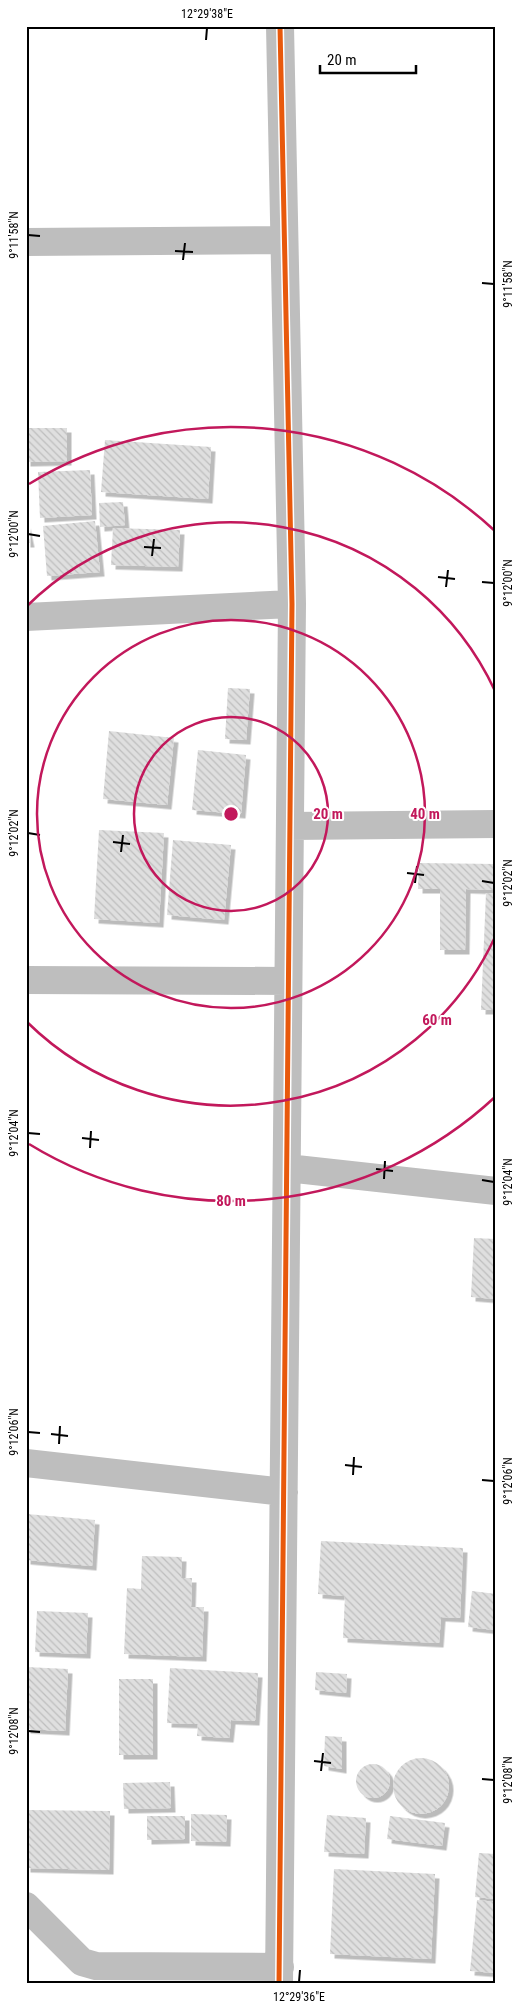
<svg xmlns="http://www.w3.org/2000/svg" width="522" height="2010" font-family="'Roboto Condensed',sans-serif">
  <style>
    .building { fill: url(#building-back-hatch); filter: url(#shadow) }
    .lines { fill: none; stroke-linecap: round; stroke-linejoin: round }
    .minor { stroke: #bebebe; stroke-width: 28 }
    .cycleway-casing { stroke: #fff; stroke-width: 8 }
    .cycleway { stroke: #e8590c; stroke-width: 5 }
    .ticks { fill: none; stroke: #000; stroke-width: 2 }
    .ring { fill: none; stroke: #c2185b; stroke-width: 2.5 }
    .centre { fill: #c2185b; stroke: #fff; stroke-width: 2.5 }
    .ring-label { font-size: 15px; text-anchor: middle; font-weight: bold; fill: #c2185b; stroke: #fff; stroke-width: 4; stroke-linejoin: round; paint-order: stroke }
    .neatline { fill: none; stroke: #000; stroke-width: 2 }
    .ticks-label { font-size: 12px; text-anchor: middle; fill: #000 }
  </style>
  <defs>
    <pattern id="building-back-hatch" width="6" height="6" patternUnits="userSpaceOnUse" patternTransform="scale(1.25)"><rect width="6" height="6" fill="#dfdfdf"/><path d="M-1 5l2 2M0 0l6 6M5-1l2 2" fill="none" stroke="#bebebe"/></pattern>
    <filter id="shadow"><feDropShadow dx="4.5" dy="4.5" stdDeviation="0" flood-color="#0004"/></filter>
  </defs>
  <rect width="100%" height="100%" fill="#fff"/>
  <!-- building -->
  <path class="building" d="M 26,428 L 67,428 L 67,461 L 26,462 Z
    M 105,440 L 211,447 L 208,499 L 101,492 Z
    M 90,470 L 92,515 L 40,518 L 38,472 Z
    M 123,502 L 125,525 L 100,527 L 99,503 Z
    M 95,521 L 100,572 L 47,576 L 43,526 Z
    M 26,524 L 30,543 L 26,543 Z
    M 113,528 L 180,530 L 178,567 L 111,565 Z
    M 228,688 L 250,689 L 246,740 L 225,739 Z
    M 109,731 L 174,738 L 167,805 L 103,799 Z
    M 198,750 L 246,755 L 241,814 L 192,810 Z
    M 99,830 L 164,833 L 159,923 L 94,919 Z
    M 173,840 L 231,845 L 224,920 L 167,915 Z
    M 419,863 L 496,864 L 496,890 L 466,889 L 465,950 L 440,950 L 440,889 L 418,889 Z
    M 486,893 L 496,894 L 496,1010 L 481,1010 Z
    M 474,1238 L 496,1239 L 496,1299 L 471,1297 Z
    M 27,1514 L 95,1520 L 92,1566 L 26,1560 Z
    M 321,1541 L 463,1548 L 460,1618 L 441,1617 L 439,1643 L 343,1638 L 345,1596 L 318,1594 Z
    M 142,1556 L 182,1557 L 181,1578 L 192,1578 L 191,1607 L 204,1607 L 202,1657 L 124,1654 L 127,1588 L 141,1589 Z
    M 472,1591 L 496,1594 L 495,1630 L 468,1627 Z
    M 37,1611 L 88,1613 L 86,1654 L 35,1652 Z
    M 26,1667 L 68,1669 L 65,1731 L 26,1729 Z
    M 170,1668 L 258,1673 L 255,1721 L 231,1720 L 229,1738 L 197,1736 L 198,1724 L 167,1723 Z
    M 316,1672 L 347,1674 L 346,1693 L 315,1690 Z
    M 119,1679 L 153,1679 L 153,1755 L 119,1755 Z
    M 325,1736 L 342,1737 L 342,1769 L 324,1766 Z
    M393 1786a28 28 0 1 1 56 0a28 28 0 1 1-56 0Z
    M356 1781a17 17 0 1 1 34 0a17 17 0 1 1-34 0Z
    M 170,1782 L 171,1808 L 124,1809 L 123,1783 Z
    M 26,1810 L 110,1811 L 109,1870 L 26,1868 Z
    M 191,1814 L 227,1815 L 226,1842 L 191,1841 Z
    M 327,1815 L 366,1818 L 364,1854 L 324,1852 Z
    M 147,1816 L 185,1816 L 185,1839 L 147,1840 Z
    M 390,1816 L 445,1823 L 442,1846 L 387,1839 Z
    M 479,1853 L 496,1854 L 496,1899 L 475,1897 Z
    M 334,1869 L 435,1874 L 431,1959 L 330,1954 Z
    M 477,1900 L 496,1902 L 496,1973 L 470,1971 Z"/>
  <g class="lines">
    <!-- minor -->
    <path class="minor" d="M 26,242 L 284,240
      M 26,617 L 292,604
      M 290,826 L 496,824
      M 26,980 L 288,981
      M 287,1168 L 496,1191
      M 26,1463 L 284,1492
      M 26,1906 L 82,1962 L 96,1966 L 280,1967
      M 279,1984 L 292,604 L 280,26"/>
    <!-- cycleway casing -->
    <g class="cycleway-casing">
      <path id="cycleway" d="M 279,1984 L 292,604 L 280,26"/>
    </g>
    <!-- cycleway -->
    <use href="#cycleway" class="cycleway"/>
  </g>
  <!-- ticks -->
  <path class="ticks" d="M 206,40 L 207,28M 28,235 L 40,236M 175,251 L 193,252M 183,260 L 185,243M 482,283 L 494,284M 28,534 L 40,536M 144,547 L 161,548M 152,556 L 154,539M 438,577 L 455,579M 482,582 L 494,583M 446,587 L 448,570M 28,833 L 40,835M 113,842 L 130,844M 121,852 L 123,835M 407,873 L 424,875M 482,881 L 494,883M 415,883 L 417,866M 28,1133 L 40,1134M 82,1138 L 99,1140M 90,1148 L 91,1131M 376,1169 L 393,1171M 384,1179 L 385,1161M 482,1180 L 494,1182M 28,1432 L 40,1433M 51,1434 L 68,1436M 59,1444 L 60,1426M 345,1465 L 362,1467M 353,1475 L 354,1457M 482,1480 L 494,1481M 28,1731 L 40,1732M 314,1761 L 331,1763M 321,1771 L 323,1753M 482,1779 L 494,1780M 299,1982 L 300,1970"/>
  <!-- distance rings -->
  <g class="ring">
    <circle cx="231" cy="814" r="97"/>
    <circle cx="231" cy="814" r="194"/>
    <path d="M495 937A291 291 0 0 1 27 1022M27 606A291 291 0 0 1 495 691"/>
    <path d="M495 1097A387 387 0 0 1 29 1144M29 484A387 387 0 0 1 495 531"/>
  </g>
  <circle cx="231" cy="814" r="8" class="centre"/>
  <g class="ring-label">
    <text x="328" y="819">20 m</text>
    <text x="425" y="819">40 m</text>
    <text x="437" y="1025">60 m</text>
    <text x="231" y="1206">80 m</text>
  </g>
  <!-- border -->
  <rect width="522" height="2010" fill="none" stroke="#ffffff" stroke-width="55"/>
  <!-- scale -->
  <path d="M320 65v8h96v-8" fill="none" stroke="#000000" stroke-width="2.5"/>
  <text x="327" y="65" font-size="15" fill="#000000" stroke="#ffffff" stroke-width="4" paint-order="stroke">20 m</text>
  <rect x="28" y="28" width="466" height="1954" class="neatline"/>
  <g class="ticks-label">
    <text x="207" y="18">12°29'38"E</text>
    <text transform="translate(14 235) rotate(-90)" y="4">9°11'58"N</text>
    <text transform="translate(508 284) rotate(-90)" y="4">9°11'58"N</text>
    <text transform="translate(14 534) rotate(-90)" y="4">9°12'00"N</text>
    <text transform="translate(508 583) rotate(-90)" y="4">9°12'00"N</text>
    <text transform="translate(14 833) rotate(-90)" y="4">9°12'02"N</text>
    <text transform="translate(508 883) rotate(-90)" y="4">9°12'02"N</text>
    <text transform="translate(14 1133) rotate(-90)" y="4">9°12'04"N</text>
    <text transform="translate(508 1182) rotate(-90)" y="4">9°12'04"N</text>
    <text transform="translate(14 1432) rotate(-90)" y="4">9°12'06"N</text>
    <text transform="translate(508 1481) rotate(-90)" y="4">9°12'06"N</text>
    <text transform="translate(14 1731) rotate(-90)" y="4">9°12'08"N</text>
    <text transform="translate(508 1780) rotate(-90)" y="4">9°12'08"N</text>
    <text x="299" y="2001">12°29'36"E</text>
  </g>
</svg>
